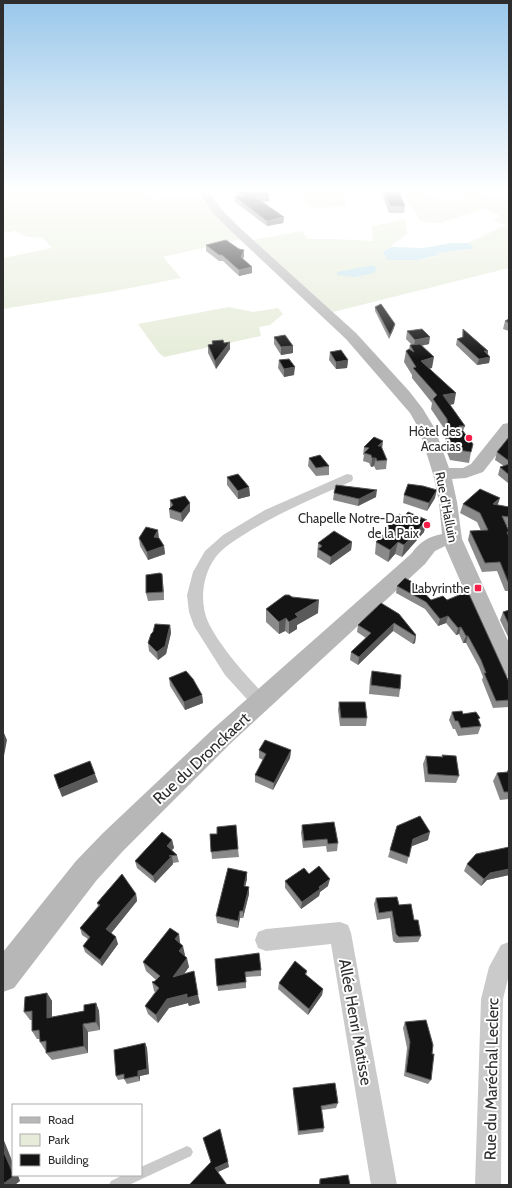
<svg xmlns="http://www.w3.org/2000/svg" width="512" height="1188" font-family="Cabin,sans-serif">
  <style>
    .green { fill: #e6ecd9 }
    .water { fill: #c3e3ee }
    .lines { fill: none; stroke-linecap: round; stroke-linejoin: round }
    .service { fill: #cacaca; fill-rule: evenodd }
    .minor { fill: #cacaca; fill-rule: evenodd }
    .secondary { fill: #b7b7b7; fill-rule: evenodd }
    .wall { fill: #8a8a8a }
    .shaded-wall { fill: #5a5a5a }
    .building { fill: #141414; stroke: #5a5a5a }
    .poi-dot { fill: #f51e49; stroke: #fff; stroke-width: 1.5 }
    .labels { text-anchor: middle; stroke-width: 4; stroke-linejoin: round; paint-order: stroke }
    .poi-label { font-size: 13px; fill: #2d2d2d; stroke: #fff; text-anchor: end }
    .street-label { font-size: 13px; fill: #2d2d2d; stroke: #fff }
    .near-street-label { font-size: 16px; fill: #2d2d2d; stroke: #fff }
  </style>
  <rect width="100%" height="100%" fill="#fff"/>
  <!-- green -->
  <path class="green" d="M 3,192 L 147,192 L 155,199 L 195,194 L 241,239 L 163,257 L 181,278 L 115,291 L 3,309 L 3,258 L 52,248 L 43,238 L 27,237 L 15,231 L 3,233 Z
    M 291,192 L 349,192 L 342,195 L 347,206 L 312,208 Z
    M 402,192 L 424,192 L 442,200 L 461,200 L 455,192 L 483,192 L 491,197 L 509,195 L 509,268 L 333,312 L 253,240 L 302,231 L 307,239 L 334,239 L 373,241 L 372,226 L 405,220 L 407,234 L 383,252 L 418,260 L 437,256 L 437,253 L 471,249 L 473,246 L 468,243 L 506,225 L 493,220 L 500,216 L 483,209 L 440,223 L 420,221 C 415,210 407,203 402,192 Z
    M 229,307 L 253,312 L 278,308 L 283,314 L 270,325 L 259,327 L 261,336 L 164,357 L 159,353 L 138,324 Z"/>
  <!-- water -->
  <path class="water" d="M 451,243 L 468,243 L 473,246 L 471,249 L 437,253 L 438,255 L 418,260 L 388,260 L 386,258 L 383,252 L 391,247 L 424,248 Z
    M 373,265 L 377,268 L 374,273 L 354,277 L 337,275 L 337,272 Z"/>
  <g class="lines">
    <!-- service -->
    <path class="service" d="M 187,1146 L 191,1148 L 193,1152 L 191,1156 L 129,1185 L 109,1185 L 111,1181 L 123,1175 L 141,1175 L 141,1167 Z"/>
    <!-- minor -->
    <path class="minor" d="M 347,474 L 352,475 L 353,478 L 352,481 C 316,497 281,512 248,532 C 237,539 223,547 215,558 C 202,576 199,604 209,624 C 223,651 247,676 267,698 L 270,703 L 267,708 L 261,710 L 255,708 L 225,675 L 194,626 L 189,612 L 187,595 L 193,572 L 205,551 L 223,535 L 265,510 Z
      M 340,922 L 348,925 L 351,933 L 397,1185 L 371,1185 L 331,944 L 266,951 L 258,948 L 255,940 L 258,932 L 266,929 Z
      M 509,942 L 509,975 L 503,999 L 502,1039 L 501,1185 L 475,1185 L 481,999 L 489,967 L 501,945 Z"/>
    <!-- secondary -->
    <path class="secondary" d="M 198,192 L 209,192 L 222,210 L 241,229 L 356,333 L 409,391 L 423,409 L 435,429 L 449,468 L 463,468 L 471,464 L 503,424 L 509,423 L 509,439 L 483,472 L 466,478 L 452,479 L 457,502 L 462,539 L 509,643 L 509,677 L 501,674 L 498,668 L 445,546 L 435,551 L 425,564 L 231,743 L 122,852 L 96,881 L 14,988 L 3,992 L 3,952 L 76,861 L 102,834 L 213,729 L 411,554 C 420,542 427,537 442,534 L 439,502 L 433,474 L 419,429 L 410,413 L 346,339 L 233,233 L 214,214 Z"/>
  </g>
  <!-- wall -->
  <path class="wall" d="M 237,192 L 267,192 L 269,196 L 269,201 L 261,202 L 284,217 L 283,223 L 267,226 L 235,202 L 235,197 L 239,197 L 237,195 Z
    M 381,192 L 399,192 L 405,206 L 404,213 L 389,213 Z
    M 206,245 L 244,256 L 243,259 L 252,267 L 252,273 L 239,276 L 223,261 L 219,261 L 206,251 Z
    M 375,307 L 394,328 L 389,339 L 375,311 Z
    M 509,319 L 509,331 L 503,329 L 505,321 Z
    M 463,329 L 488,351 L 488,354 L 490,357 L 489,363 L 477,365 L 456,345 L 457,339 L 462,338 Z
    M 407,331 L 429,344 L 421,346 L 432,368 L 429,368 L 454,404 L 450,405 L 465,426 L 463,431 L 471,452 L 469,463 L 450,460 L 446,450 L 445,430 L 431,409 L 432,403 L 412,378 L 412,375 L 404,362 L 406,351 L 409,349 L 410,345 L 412,345 L 406,339 Z
    M 274,337 L 293,346 L 293,353 L 281,355 L 274,344 Z
    M 212,341 L 224,343 L 230,349 L 216,369 L 208,353 L 208,345 L 212,344 Z
    M 330,352 L 348,360 L 347,368 L 336,369 L 329,360 Z
    M 279,360 L 294,375 L 284,377 L 278,368 Z
    M 509,437 L 509,483 L 508,483 L 498,475 L 500,467 L 504,466 L 495,460 L 497,452 Z
    M 364,447 L 382,449 L 387,460 L 386,469 L 376,470 L 374,466 L 371,467 L 369,463 L 363,461 L 364,455 L 363,455 Z
    M 309,458 L 329,466 L 329,475 L 316,476 L 308,466 Z
    M 227,477 L 249,487 L 250,496 L 238,499 L 227,485 Z
    M 334,493 L 376,497 L 358,506 L 333,500 Z
    M 404,495 L 435,498 L 427,511 L 403,503 Z
    M 170,500 L 190,511 L 182,522 L 170,518 L 169,509 L 170,508 Z
    M 463,504 L 498,505 L 509,507 L 509,527 L 507,526 L 509,531 L 508,535 L 509,537 L 509,591 L 505,591 L 497,571 L 482,572 L 468,540 L 470,531 L 481,531 L 477,522 L 460,513 Z
    M 388,525 L 424,532 L 402,557 L 395,554 L 388,562 L 375,554 L 376,542 L 387,530 Z
    M 139,538 L 159,538 L 159,539 L 164,546 L 165,554 L 148,560 L 140,546 Z
    M 352,542 L 351,550 L 330,565 L 317,557 L 318,543 Z
    M 163,583 L 164,600 L 148,601 L 146,593 Z
    M 397,586 L 431,600 L 443,596 L 509,682 L 509,707 L 493,708 L 482,680 L 483,677 L 479,667 L 466,643 L 463,643 L 459,634 L 456,635 L 446,623 L 438,626 L 425,609 L 396,593 Z
    M 292,597 L 318,613 L 297,625 L 297,629 L 289,634 L 285,631 L 279,634 L 266,622 L 266,609 Z
    M 381,603 L 416,635 L 415,643 L 413,644 L 393,631 L 358,665 L 350,660 L 351,652 L 366,638 L 357,632 L 358,625 Z
    M 509,610 L 509,639 L 500,620 L 503,612 Z
    M 170,625 L 171,633 L 166,654 L 158,660 L 149,651 L 148,643 Z
    M 372,671 L 400,689 L 399,697 L 369,694 L 370,679 Z
    M 169,678 L 202,695 L 203,703 L 185,710 L 170,686 Z
    M 339,702 L 367,718 L 366,726 L 340,726 L 338,710 Z
    M 452,712 L 463,714 L 479,720 L 481,726 L 478,734 L 458,736 L 455,729 L 453,729 L 449,720 Z
    M 259,750 L 291,750 L 290,758 L 273,790 L 255,782 L 255,775 L 263,760 L 259,758 Z
    M 442,755 L 459,776 L 456,783 L 425,782 L 423,764 L 426,756 L 442,757 Z
    M 507,771 L 509,771 L 509,799 L 500,800 L 493,781 L 497,773 L 507,772 Z
    M 302,825 L 338,843 L 337,851 L 327,852 L 326,846 L 303,848 L 301,833 Z
    M 397,826 L 428,840 L 411,846 L 407,864 L 388,857 Z
    M 210,834 L 217,834 L 238,849 L 239,857 L 212,859 Z
    M 172,840 L 174,848 L 171,850 L 177,855 L 179,862 L 173,863 L 173,864 L 155,883 L 137,868 L 135,861 Z
    M 509,847 L 509,875 L 487,880 L 481,886 L 464,871 L 467,864 Z
    M 247,872 L 247,879 L 245,886 L 249,894 L 243,918 L 240,918 L 238,928 L 217,923 L 216,916 Z
    M 309,874 L 328,886 L 320,892 L 319,896 L 301,909 L 285,888 L 285,881 Z
    M 136,894 L 137,901 L 111,933 L 118,944 L 102,966 L 85,952 L 83,946 L 88,939 L 82,935 L 80,928 L 98,906 L 97,903 Z
    M 376,898 L 399,905 L 414,920 L 421,936 L 418,942 L 396,943 L 393,941 L 390,918 L 377,920 L 374,904 Z
    M 179,934 L 180,943 L 189,967 L 184,974 L 200,1003 L 189,1006 L 188,1003 L 169,1008 L 158,1023 L 148,1014 L 145,1006 L 155,992 L 154,991 L 152,982 L 155,981 L 156,980 L 146,971 L 143,962 Z
    M 215,959 L 261,970 L 261,976 L 246,977 L 246,988 L 218,991 Z
    M 307,971 L 306,976 L 323,989 L 322,995 L 308,1015 L 278,989 L 279,983 Z
    M 47,993 L 52,1001 L 52,1017 L 84,1011 L 96,1003 L 99,1011 L 100,1030 L 88,1032 L 88,1053 L 52,1060 L 46,1053 L 46,1050 L 45,1050 L 40,1042 L 40,1039 L 37,1039 L 32,1031 L 32,1020 L 30,1020 L 24,1012 Z
    M 405,1022 L 431,1080 L 428,1084 L 404,1076 L 407,1048 L 403,1028 Z
    M 145,1043 L 147,1048 L 149,1074 L 140,1076 L 140,1081 L 127,1084 L 124,1079 L 118,1080 L 116,1076 Z
    M 293,1088 L 338,1103 L 336,1108 L 322,1110 L 324,1128 L 323,1132 L 298,1135 L 293,1093 Z
    M 320,1179 L 350,1185 L 319,1185 L 319,1182 Z"/>
  <!-- shaded-wall -->
  <path class="shaded-wall" d="M 269,196 L 269,201 L 255,202 L 255,197 Z
    M 284,217 L 283,223 L 267,226 L 267,221 Z
    M 244,250 L 244,256 L 241,263 L 241,257 Z
    M 252,267 L 252,273 L 239,276 L 239,270 Z
    M 395,324 L 394,328 L 389,339 L 390,335 Z
    M 430,337 L 429,344 L 414,347 L 415,340 Z
    M 230,342 L 230,349 L 216,369 L 215,361 Z
    M 293,346 L 293,353 L 281,355 L 281,347 Z
    M 484,351 L 488,351 L 487,357 L 490,357 L 489,363 L 477,365 L 479,359 Z
    M 434,357 L 432,368 L 420,372 L 421,361 Z
    M 348,360 L 347,368 L 336,369 L 336,362 Z
    M 295,367 L 294,375 L 284,377 L 284,369 Z
    M 456,393 L 454,404 L 441,406 L 443,395 Z
    M 383,441 L 382,449 L 377,454 L 378,446 Z
    M 372,458 L 376,458 L 374,466 L 371,467 Z
    M 249,487 L 250,496 L 238,499 L 238,491 Z
    M 377,490 L 376,497 L 358,506 L 359,499 Z
    M 437,490 L 435,498 L 427,511 L 429,503 Z
    M 500,498 L 497,507 L 493,504 Z
    M 190,503 L 190,511 L 182,522 L 181,513 Z
    M 427,520 L 424,532 L 402,557 L 404,545 Z
    M 158,530 L 159,538 L 155,545 L 154,537 Z
    M 352,542 L 351,550 L 330,565 L 331,557 Z
    M 398,542 L 395,554 L 388,562 L 390,550 Z
    M 164,546 L 165,554 L 148,560 L 147,552 Z
    M 162,574 L 163,583 L 164,600 L 163,592 Z
    M 319,600 L 318,613 L 297,625 L 297,629 L 289,634 L 289,622 L 295,614 Z
    M 448,616 L 446,623 L 438,626 L 440,619 Z
    M 286,618 L 285,631 L 279,634 L 279,622 Z
    M 394,623 L 393,631 L 358,665 L 359,657 Z
    M 170,625 L 171,633 L 166,654 L 158,660 L 157,652 Z
    M 461,627 L 459,634 L 456,635 L 458,628 Z
    M 416,635 L 415,643 L 413,644 L 415,636 Z
    M 466,636 L 468,636 L 466,643 L 463,643 Z
    M 202,695 L 203,703 L 185,710 L 184,702 Z
    M 4,733 L 7,740 L 3,761 L 3,740 Z
    M 291,750 L 290,758 L 273,790 L 274,783 Z
    M 95,774 L 98,782 L 62,797 L 59,789 Z
    M 430,832 L 428,840 L 410,847 L 413,839 Z
    M 172,840 L 174,848 L 168,854 L 167,846 Z
    M 172,856 L 173,864 L 155,883 L 153,876 Z
    M 509,869 L 509,875 L 487,880 L 481,886 L 484,879 L 490,873 Z
    M 247,872 L 247,879 L 244,892 L 244,886 Z
    M 330,879 L 328,886 L 320,892 L 319,896 L 301,909 L 302,902 L 319,887 Z
    M 249,887 L 249,894 L 243,918 L 243,911 Z
    M 136,894 L 137,901 L 109,936 L 106,929 Z
    M 240,911 L 240,918 L 238,928 L 238,921 Z
    M 179,934 L 180,944 L 175,939 Z
    M 116,937 L 118,944 L 102,966 L 100,960 Z
    M 183,946 L 185,955 L 181,960 L 179,951 Z
    M 187,958 L 189,967 L 175,986 L 173,977 Z
    M 323,989 L 322,995 L 308,1015 L 309,1009 Z
    M 47,993 L 52,1001 L 52,1026 L 47,1018 Z
    M 187,994 L 198,995 L 200,1003 L 189,1006 L 188,1003 L 169,1008 L 158,1023 L 156,1015 L 167,999 Z
    M 96,1003 L 99,1011 L 100,1030 L 96,1022 Z
    M 83,1024 L 88,1032 L 88,1053 L 84,1046 Z
    M 145,1043 L 147,1048 L 149,1074 L 140,1076 L 140,1081 L 138,1076 L 138,1071 Z
    M 3,1138 L 13,1163 L 13,1175 L 3,1150 Z
    M 228,1162 L 229,1167 L 216,1173 L 215,1168 Z
    M 13,1175 L 18,1175 L 20,1181 L 15,1185 L 3,1185 L 3,1184 Z"/>
  <!-- building -->
  <path class="building" d="M 240,192 L 267,192 L 269,196 L 255,197 L 284,217 L 267,221 L 235,197 L 244,196 Z
    M 384,192 L 399,192 L 405,206 L 390,206 Z
    M 226,240 L 239,249 L 244,250 L 241,257 L 252,267 L 239,270 L 222,255 L 219,255 L 206,245 Z
    M 381,304 L 395,324 L 390,335 L 375,307 Z
    M 509,319 L 509,323 L 505,321 Z
    M 422,329 L 430,337 L 415,340 L 407,331 Z
    M 463,329 L 488,351 L 484,351 L 490,357 L 479,359 L 457,339 L 463,337 Z
    M 285,335 L 293,346 L 281,347 L 274,337 Z
    M 223,340 L 224,343 L 230,342 L 215,361 L 208,345 L 213,344 L 212,341 Z
    M 420,344 L 434,357 L 421,361 L 456,393 L 443,395 L 465,426 L 459,426 L 473,444 L 471,452 L 452,449 L 449,439 L 447,419 L 433,399 L 437,395 L 413,368 L 416,367 L 406,351 L 409,349 L 414,352 L 410,345 Z
    M 341,350 L 348,360 L 336,362 L 330,352 Z
    M 289,359 L 295,367 L 284,369 L 279,360 Z
    M 374,437 L 383,441 L 378,446 L 381,446 L 387,460 L 377,461 L 376,458 L 372,458 L 371,455 L 364,453 L 369,448 L 364,447 Z
    M 509,437 L 509,461 L 497,452 Z
    M 320,455 L 329,466 L 316,468 L 309,458 Z
    M 509,464 L 509,475 L 500,467 Z
    M 238,474 L 249,487 L 238,491 L 227,477 Z
    M 408,484 L 423,486 L 437,490 L 429,503 L 404,495 Z
    M 336,485 L 377,490 L 359,499 L 334,493 Z
    M 480,489 L 500,498 L 493,504 L 509,507 L 509,517 L 502,516 L 509,531 L 509,532 L 507,532 L 509,537 L 509,582 L 508,582 L 500,562 L 485,563 L 470,531 L 488,530 L 480,513 L 463,504 Z
    M 185,496 L 190,503 L 181,513 L 169,509 L 173,505 L 170,500 Z
    M 408,512 L 427,520 L 404,545 L 398,542 L 390,550 L 376,542 L 389,528 L 388,525 L 399,514 L 404,517 Z
    M 146,527 L 158,530 L 154,537 L 159,538 L 164,546 L 147,552 L 139,538 Z
    M 334,531 L 352,542 L 331,557 L 318,549 L 322,546 L 318,543 Z
    M 160,573 L 162,574 L 163,592 L 146,593 L 146,575 Z
    M 405,578 L 416,584 L 431,600 L 443,596 L 447,600 L 464,593 L 469,594 L 509,682 L 509,700 L 496,701 L 484,673 L 486,673 L 481,660 L 468,636 L 466,636 L 461,627 L 458,628 L 448,616 L 440,619 L 426,602 L 397,586 Z
    M 285,595 L 289,595 L 292,597 L 319,600 L 295,614 L 298,617 L 289,622 L 286,618 L 279,622 L 266,609 Z
    M 381,603 L 399,614 L 416,635 L 415,636 L 394,623 L 359,657 L 351,652 L 371,633 L 358,625 Z
    M 509,610 L 509,625 L 503,612 Z
    M 155,624 L 170,625 L 165,646 L 157,652 L 148,643 L 151,634 L 153,632 Z
    M 186,671 L 193,679 L 202,695 L 184,702 L 169,678 Z
    M 372,671 L 401,675 L 400,689 L 371,685 Z
    M 339,702 L 365,702 L 367,718 L 341,718 Z
    M 462,711 L 463,714 L 476,712 L 480,718 L 478,719 L 481,726 L 461,728 L 458,721 L 455,721 L 452,712 Z
    M 265,740 L 291,750 L 274,783 L 255,775 L 266,754 L 259,750 Z
    M 442,755 L 456,756 L 459,776 L 428,774 L 426,756 L 443,757 Z
    M 90,761 L 95,774 L 59,789 L 54,775 Z
    M 507,771 L 509,771 L 509,792 L 504,792 L 497,773 L 508,772 Z
    M 420,816 L 430,832 L 413,839 L 409,857 L 390,850 L 397,826 Z
    M 334,822 L 338,843 L 328,844 L 327,839 L 304,841 L 302,825 Z
    M 236,825 L 238,849 L 211,852 L 210,834 L 217,834 L 217,827 Z
    M 162,832 L 172,840 L 167,846 L 177,855 L 169,856 L 172,856 L 153,876 L 135,861 Z
    M 509,847 L 509,869 L 490,873 L 484,879 L 467,864 L 476,854 Z
    M 319,866 L 330,879 L 319,887 L 320,889 L 302,902 L 285,881 L 304,868 L 309,874 Z
    M 228,868 L 247,872 L 244,886 L 249,887 L 243,911 L 240,911 L 238,921 L 216,916 Z
    M 122,874 L 136,894 L 106,929 L 116,937 L 100,960 L 83,946 L 90,937 L 80,928 L 100,905 L 97,903 Z
    M 397,897 L 399,905 L 411,904 L 414,920 L 418,920 L 421,936 L 399,937 L 396,934 L 392,911 L 379,913 L 376,898 Z
    M 170,928 L 179,934 L 175,939 L 183,946 L 179,951 L 187,958 L 173,977 L 194,971 L 198,995 L 187,998 L 187,994 L 167,999 L 156,1015 L 145,1006 L 159,988 L 152,982 L 155,981 L 160,976 L 143,962 Z
    M 259,953 L 261,970 L 245,972 L 246,982 L 217,986 L 215,959 Z
    M 295,961 L 307,971 L 305,974 L 323,989 L 309,1009 L 279,983 Z
    M 47,993 L 47,1018 L 84,1011 L 84,1005 L 96,1003 L 96,1022 L 83,1024 L 84,1046 L 46,1053 L 46,1041 L 40,1042 L 39,1030 L 32,1031 L 32,1011 L 24,1012 L 25,997 Z
    M 426,1020 L 433,1045 L 432,1054 L 434,1054 L 431,1080 L 406,1072 L 410,1042 L 405,1022 Z
    M 145,1043 L 147,1069 L 138,1071 L 138,1076 L 124,1079 L 124,1074 L 116,1076 L 114,1050 Z
    M 335,1083 L 338,1103 L 321,1106 L 324,1128 L 299,1131 L 293,1088 Z
    M 220,1129 L 228,1162 L 215,1168 L 227,1185 L 189,1185 L 211,1162 L 203,1138 Z
    M 3,1150 L 14,1176 L 3,1184 Z
    M 348,1175 L 350,1185 L 320,1185 L 320,1179 Z"/>
  <!-- sky -->
  <linearGradient id="sky" x2="0" y2="1"><stop stop-color="#99c7ea"/><stop offset="0.53" stop-color="#fff"/><stop offset="1" stop-color="#fff" stop-opacity="0"/></linearGradient>
  <rect width="512" height="359" fill="url(#sky)"/>
  <!-- markers -->
  <g class="poi-dot">
    <circle cx="469" cy="438" r="4"/>
    <circle cx="427" cy="525" r="4"/>
    <rect x="474" y="584" width="8" height="8" rx="2"/>
  </g>
  <g class="labels">
    <!-- poi labels -->
    <g class="poi-label">
      <text x="461" y="436">Hôtel des<tspan x="461" dy="15">Acacias</tspan></text>
      <text x="419" y="523">Chapelle Notre-Dame<tspan x="419" dy="15">de la Paix</tspan></text>
      <text x="470" y="593">Labyrinthe</text>
    </g>
    <!-- street labels -->
    <g class="street-label">
      <text transform="translate(447 507) rotate(79)" y="5">Rue d'Halluin</text>
    </g>
    <!-- near-street labels -->
    <g class="near-street-label">
      <text transform="translate(201 758) rotate(-43)" y="6">Rue du Dronckaert</text>
      <text transform="translate(356 1022) rotate(80)" y="6">Allée Henri Matisse</text>
      <text transform="translate(491 1079) rotate(-89)" y="6">Rue du Maréchal Leclerc</text>
    </g>
  </g>
  <!-- border -->
  <rect width="512" height="1188" fill="none" stroke="#2d2d2d" stroke-width="8"/>
  <!-- legend -->
  <rect x="12" y="1104" width="130" height="72" fill="#ffffff" stroke="#ababab"/>
  <rect x="20" y="1117" width="20" height="6" fill="#b7b7b7" stroke="#ababab"/>
  <text x="48" y="1124" font-size="12" fill="#2d2d2d">Road</text>
  <rect x="20" y="1134" width="20" height="12" fill="#e6ecd9" stroke="#ababab"/>
  <text x="48" y="1144" font-size="12" fill="#2d2d2d">Park</text>
  <rect x="20" y="1154" width="20" height="12" fill="#141414" stroke="#ababab"/>
  <text x="48" y="1164" font-size="12" fill="#2d2d2d">Building</text>
</svg>
